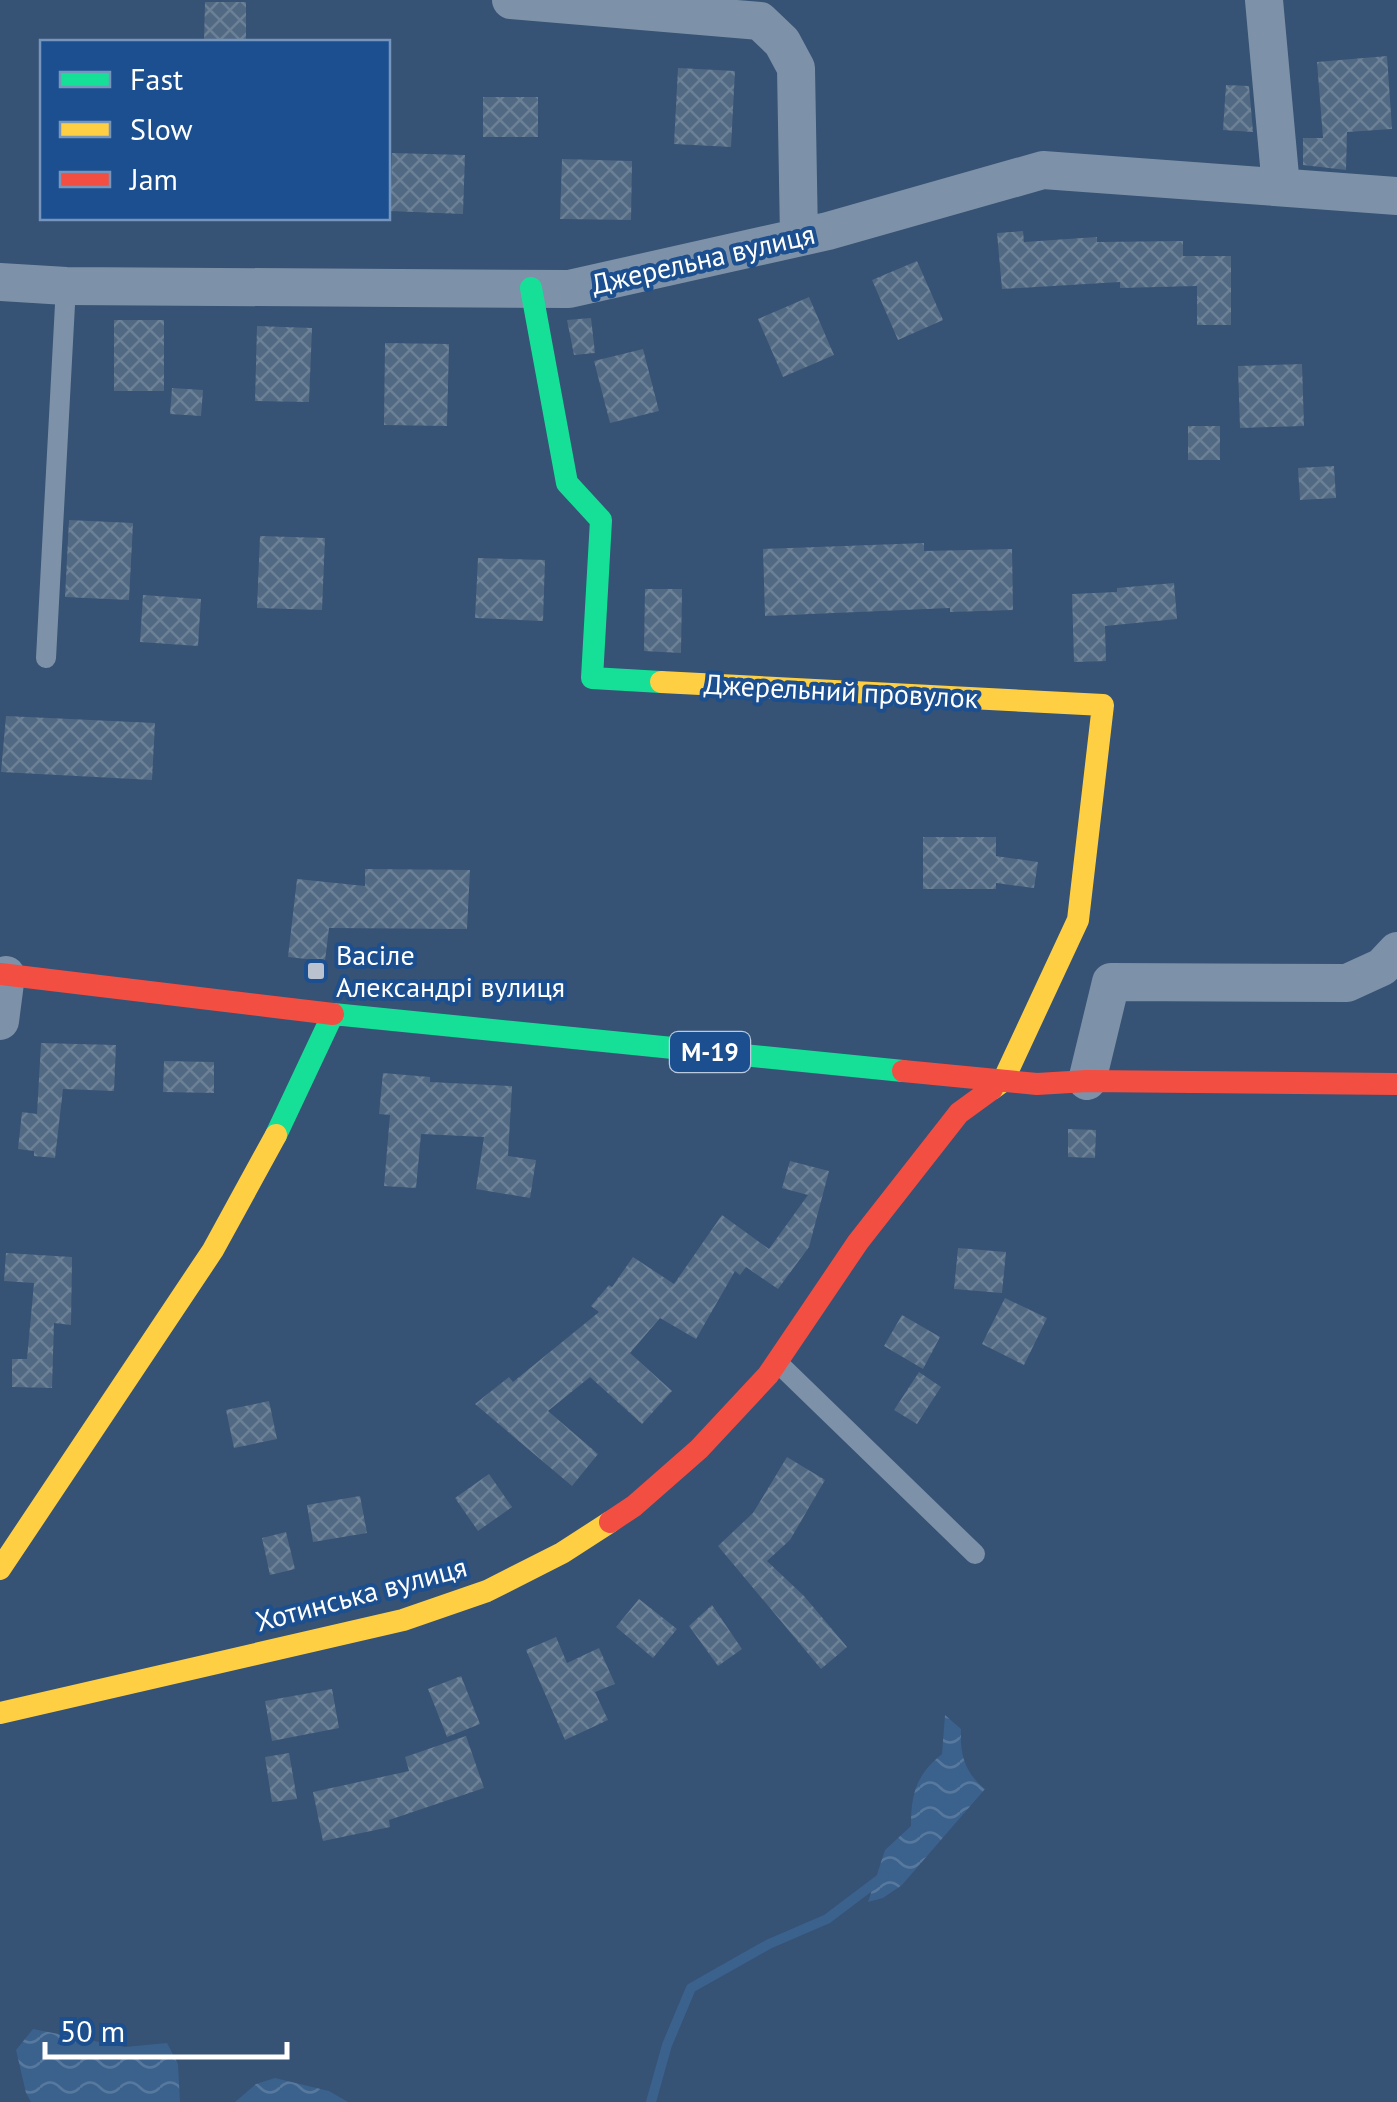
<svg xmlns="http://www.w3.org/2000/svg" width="1397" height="2102" font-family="'PT Sans',sans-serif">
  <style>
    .water { fill: url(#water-waves) }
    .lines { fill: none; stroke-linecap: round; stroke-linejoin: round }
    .stream { stroke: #3b618d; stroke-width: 10 }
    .building { fill: url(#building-cross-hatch) }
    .lane { stroke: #7d92a8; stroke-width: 20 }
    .street { stroke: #7d92a8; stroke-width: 38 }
    .fast { stroke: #16e098; stroke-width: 22 }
    .slow { stroke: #ffcf43; stroke-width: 22 }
    .jam { stroke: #f24e42; stroke-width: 22 }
    .poi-dot { fill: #b9c2ce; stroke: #1b4f8f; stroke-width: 4 }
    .labels { text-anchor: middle; stroke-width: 8; stroke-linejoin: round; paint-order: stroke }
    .shield { fill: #1b4f8f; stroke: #bbcadd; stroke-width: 2.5 }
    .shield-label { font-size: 25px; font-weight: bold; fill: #fff }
    .street-label { font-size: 28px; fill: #fff; stroke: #1b4f8f }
    .poi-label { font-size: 28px; fill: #fff; stroke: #1b4f8f; text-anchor: start }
  </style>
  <defs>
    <pattern id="water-waves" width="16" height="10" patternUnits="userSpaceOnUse" patternTransform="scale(2.5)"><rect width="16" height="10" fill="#3b618d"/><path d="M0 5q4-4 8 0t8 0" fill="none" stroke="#58799e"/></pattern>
    <pattern id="building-cross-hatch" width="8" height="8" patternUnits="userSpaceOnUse" patternTransform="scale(2.5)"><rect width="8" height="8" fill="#526984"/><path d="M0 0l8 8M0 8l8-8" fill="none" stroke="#6c8096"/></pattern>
  </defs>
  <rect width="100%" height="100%" fill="#365274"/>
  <!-- water -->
  <path class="water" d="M 945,1715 L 961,1729 C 960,1754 964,1772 985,1789 L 902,1885 L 883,1898 L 868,1902 L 885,1850 L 911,1826 C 911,1794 916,1775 942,1754 Z
    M 33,2029 L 125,2047 L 167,2043 L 178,2064 L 180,2102 L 31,2102 L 26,2093 L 16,2050 Z
    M 275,2078 L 329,2091 L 348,2102 L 235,2102 L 256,2084 Z"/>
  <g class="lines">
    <!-- stream -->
    <path class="stream" d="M 651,2102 L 667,2045 L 691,1988 L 769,1944 L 827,1919 L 884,1876"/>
  </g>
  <!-- building -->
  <path class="building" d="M 205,2 L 246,2 L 246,42 L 204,42 Z
    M 1387,56 L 1392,129 L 1347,132 L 1346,170 L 1303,165 L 1303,138 L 1323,138 L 1317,62 Z
    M 678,68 L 735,71 L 731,147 L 674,144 Z
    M 1226,85 L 1249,86 L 1253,132 L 1223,130 Z
    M 483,97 L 538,97 L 538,137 L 483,137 Z
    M 392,153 L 465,155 L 463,214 L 390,211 Z
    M 562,159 L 632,161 L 631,220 L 560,219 Z
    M 1023,231 L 1024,242 L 1097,237 L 1097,242 L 1183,241 L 1183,256 L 1231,256 L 1231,325 L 1197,325 L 1197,286 L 1120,288 L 1120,282 L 1002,289 L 997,233 Z
    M 917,261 L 943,320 L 898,340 L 872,280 Z
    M 809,297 L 834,355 L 783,377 L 758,319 Z
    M 591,318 L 595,353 L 574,355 L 567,320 Z
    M 114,320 L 164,320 L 164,391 L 114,391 Z
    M 257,326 L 312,328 L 309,402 L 255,401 Z
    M 385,343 L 449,344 L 447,426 L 384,425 Z
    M 643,349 L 659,411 L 610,423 L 594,361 Z
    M 1302,364 L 1304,426 L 1240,428 L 1238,366 Z
    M 172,388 L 203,390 L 201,416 L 170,414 Z
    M 1188,426 L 1220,426 L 1220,460 L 1188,460 Z
    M 1334,466 L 1336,498 L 1300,500 L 1298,468 Z
    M 69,520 L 133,523 L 129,600 L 65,597 Z
    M 260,536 L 325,538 L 322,610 L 257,608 Z
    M 924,543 L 924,551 L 1012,549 L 1013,610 L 950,612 L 950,608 L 765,616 L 763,549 Z
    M 478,558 L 545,560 L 543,621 L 475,618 Z
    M 1174,583 L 1177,619 L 1105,626 L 1106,661 L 1074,662 L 1072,594 L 1117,592 L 1117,588 Z
    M 645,589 L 682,589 L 681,653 L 644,651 Z
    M 143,595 L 201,599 L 198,646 L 140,642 Z
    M 6,716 L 155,723 L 152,780 L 1,772 Z
    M 923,837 L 996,837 L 996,856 L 1038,862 L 1034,888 L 996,883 L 996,889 L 923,889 Z
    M 365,869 L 470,870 L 467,929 L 329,928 L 325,961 L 288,957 L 297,879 L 365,886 Z
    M 41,1043 L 116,1045 L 114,1091 L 63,1089 L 55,1158 L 34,1156 L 34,1151 L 18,1149 L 22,1112 L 37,1114 Z
    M 164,1061 L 214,1062 L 214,1093 L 163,1092 Z
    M 383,1073 L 430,1077 L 430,1082 L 512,1086 L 508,1156 L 536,1160 L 530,1198 L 476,1189 L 484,1137 L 421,1134 L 416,1188 L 384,1186 L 390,1115 L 379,1114 Z
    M 1068,1129 L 1096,1130 L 1095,1158 L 1068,1157 Z
    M 790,1161 L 829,1171 L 809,1247 L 778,1289 L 746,1267 L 740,1275 L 735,1271 L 696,1339 L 660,1318 L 630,1353 L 672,1391 L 642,1424 L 590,1377 L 548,1411 L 598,1454 L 572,1486 L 475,1404 L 509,1377 L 513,1382 L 599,1312 L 591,1306 L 609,1285 L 612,1287 L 633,1257 L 674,1284 L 722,1215 L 769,1249 L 808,1195 L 782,1188 Z
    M 958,1248 L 1006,1252 L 1002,1293 L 954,1289 Z
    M 6,1253 L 72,1257 L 71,1325 L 54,1323 L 52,1388 L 12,1387 L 12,1359 L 27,1359 L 34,1283 L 4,1281 Z
    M 1005,1298 L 1047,1318 L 1024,1365 L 982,1344 Z
    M 902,1315 L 940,1337 L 923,1369 L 884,1346 Z
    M 919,1372 L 941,1387 L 917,1424 L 894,1410 Z
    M 269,1401 L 277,1439 L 234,1448 L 226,1410 Z
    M 787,1457 L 825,1480 L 790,1540 L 767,1561 L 804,1596 L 847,1647 L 821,1669 L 718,1546 L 753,1513 Z
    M 489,1474 L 512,1507 L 478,1531 L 455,1498 Z
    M 360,1496 L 367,1533 L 313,1542 L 307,1505 Z
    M 286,1532 L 295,1569 L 270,1575 L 262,1538 Z
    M 639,1599 L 677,1629 L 653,1658 L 616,1627 Z
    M 712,1605 L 742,1649 L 718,1666 L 689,1626 Z
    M 556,1637 L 567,1663 L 599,1648 L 615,1684 L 595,1692 L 608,1720 L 565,1740 L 526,1650 Z
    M 461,1676 L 480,1724 L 447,1737 L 428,1689 Z
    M 332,1689 L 339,1728 L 272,1741 L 265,1701 Z
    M 466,1736 L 484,1788 L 389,1820 L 390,1827 L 323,1841 L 313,1792 L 409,1771 L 405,1757 Z
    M 289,1753 L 297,1799 L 272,1802 L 265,1757 Z"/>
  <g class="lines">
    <!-- lane -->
    <path class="lane" d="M 46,658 L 66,286
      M 778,1363 L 975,1554"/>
    <!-- street -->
    <path class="street" d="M 511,0 L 760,21 L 782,42 L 796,68 L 799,237
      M 1264,0 L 1281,187
      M 0,282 L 66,286 L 569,289 L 828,231 L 1043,170 L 1397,196
      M 0,1021 L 6,975
      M 1087,1081 L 1111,982 L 1347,983 L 1382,967 L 1397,951"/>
    <!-- fast -->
    <path class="fast" d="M 531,288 L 567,483 L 601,520 L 592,678 L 661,682
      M 276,1135 L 333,1014 L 903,1071"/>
    <!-- slow -->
    <path class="slow" d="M 661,682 L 1103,705 L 1078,920 L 1003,1081 L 992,1089
      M 0,1569 L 213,1250 L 276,1135
      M 0,1713 L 403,1620 L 487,1591 L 562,1553 L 610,1522"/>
    <!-- jam -->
    <path class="jam" d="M 0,974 L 333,1014
      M 903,1071 L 1037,1084 L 1087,1081 L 1397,1084
      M 610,1522 L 634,1506 L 699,1449 L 768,1375 L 858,1242 L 959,1113 L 992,1089"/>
  </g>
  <!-- markers -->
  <rect class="poi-dot" x="306" y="961" width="20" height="20" rx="5"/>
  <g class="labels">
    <!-- shield labels -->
    <rect class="shield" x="670" y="1032" width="80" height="40" rx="8"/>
    <g class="shield-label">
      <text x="710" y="1061">М-19</text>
    </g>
    <!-- street labels -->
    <g class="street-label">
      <text transform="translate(703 259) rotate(-13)" y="10">Джерельна вулиця</text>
      <text transform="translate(841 691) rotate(3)" y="10">Джерельний провулок</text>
      <text transform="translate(361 1594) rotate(-15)" y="10">Хотинська вулиця</text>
    </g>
    <!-- poi labels -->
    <g class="poi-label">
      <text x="336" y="965">Васіле<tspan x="336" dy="32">Александрі вулиця</tspan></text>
    </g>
  </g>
  <!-- legend -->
  <rect x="40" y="40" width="350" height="180" fill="#1b4f8f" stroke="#7695bc" stroke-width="2.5"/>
  <rect x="60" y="72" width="50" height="15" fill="#16e098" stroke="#7695bc" stroke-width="2.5"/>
  <text x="130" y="90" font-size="30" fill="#ffffff">Fast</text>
  <rect x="60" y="122" width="50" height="15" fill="#ffcf43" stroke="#7695bc" stroke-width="2.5"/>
  <text x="130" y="140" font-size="30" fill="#ffffff">Slow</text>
  <rect x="60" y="172" width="50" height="15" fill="#f24e42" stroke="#7695bc" stroke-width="2.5"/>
  <text x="130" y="190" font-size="30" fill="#ffffff">Jam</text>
  <!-- scale -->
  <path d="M45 2042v15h242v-15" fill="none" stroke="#ffffff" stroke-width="5"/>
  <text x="60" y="2042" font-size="30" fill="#ffffff" stroke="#1b4f8f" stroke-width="8" paint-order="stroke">50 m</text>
</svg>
